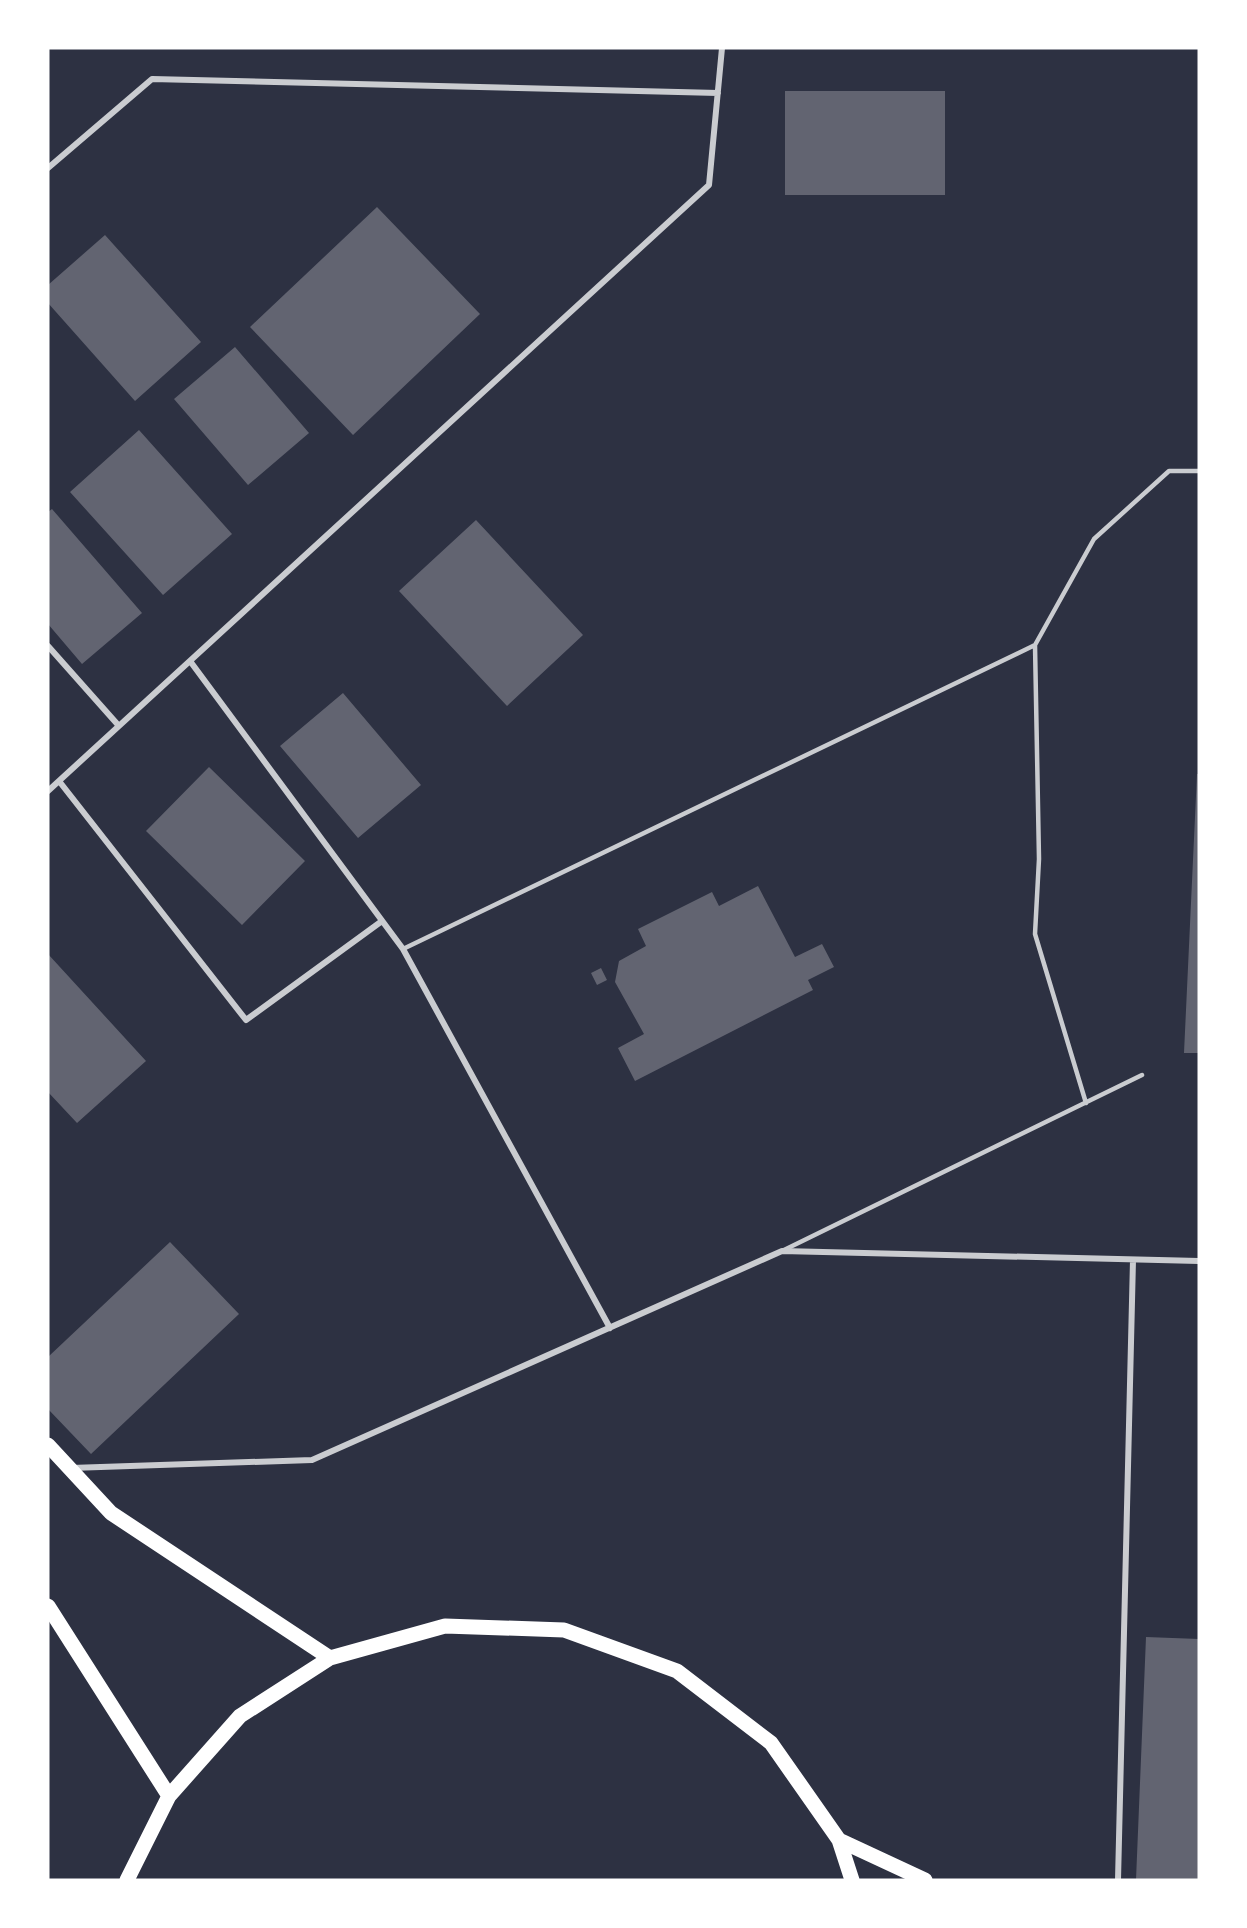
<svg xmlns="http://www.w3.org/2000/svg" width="1247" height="1928" font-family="'Work Sans',sans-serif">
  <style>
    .building { fill: #626471 }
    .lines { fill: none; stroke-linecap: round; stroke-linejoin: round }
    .service { stroke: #caccd0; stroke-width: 4.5 }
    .minor { stroke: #caccd0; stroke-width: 6 }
    .primary { stroke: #fff; stroke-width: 15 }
  </style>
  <rect width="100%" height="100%" fill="#2d3142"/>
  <!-- building -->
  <path class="building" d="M 785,91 L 945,91 L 945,195 L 785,195 Z
    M 377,207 L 480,314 L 353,435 L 250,327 Z
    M 105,235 L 201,342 L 135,401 L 48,303 L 48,285 Z
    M 235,347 L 309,433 L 248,485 L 174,399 Z
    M 139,430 L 232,534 L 163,595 L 70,492 Z
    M 52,509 L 142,613 L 82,664 L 48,624 L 48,512 Z
    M 476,520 L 583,635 L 507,706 L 399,591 Z
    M 343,693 L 421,785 L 358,838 L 280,746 Z
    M 209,767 L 305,861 L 242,925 L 146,831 Z
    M 1197,774 L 1199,774 L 1199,1053 L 1184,1053 Z
    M 758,886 L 795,957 L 822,944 L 834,967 L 808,980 L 813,990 L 635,1081 L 618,1048 L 644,1034 L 615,982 L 619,961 L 646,946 L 638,929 L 712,892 L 719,906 Z
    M 48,954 L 146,1061 L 77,1123 L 48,1092 Z
    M 601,968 L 607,980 L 597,985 L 591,973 Z
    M 170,1242 L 239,1314 L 91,1454 L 48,1409 L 48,1357 Z
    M 1146,1637 L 1199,1639 L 1199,1880 L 1136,1880 Z"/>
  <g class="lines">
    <!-- service -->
    <path class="service" d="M 403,949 L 1035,645
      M 1086,1103 L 1035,934 L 1039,859 L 1035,645 L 1094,539 L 1169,471 L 1199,471
      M 784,1250 L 1142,1075"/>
    <!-- minor -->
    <path class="minor" d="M 48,168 L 152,79 L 718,93
      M 48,646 L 119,726
      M 190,661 L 403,949 L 610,1328
      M 59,781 L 246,1020 L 382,921
      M 48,791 L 709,185 L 722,48
      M 71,1468 L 312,1460 L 782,1251 L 1199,1261
      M 1118,1880 L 1133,1260"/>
    <!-- primary -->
    <path class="primary" d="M 48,1445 L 111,1513 L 330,1658
      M 48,1606 L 169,1796
      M 839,1840 L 925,1880
      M 127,1880 L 169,1796 L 240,1716 L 330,1658 L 445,1626 L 564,1630 L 677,1671 L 771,1743 L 839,1840 L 852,1880"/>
  </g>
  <!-- border -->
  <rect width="1247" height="1928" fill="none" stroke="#ffffff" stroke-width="99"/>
</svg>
